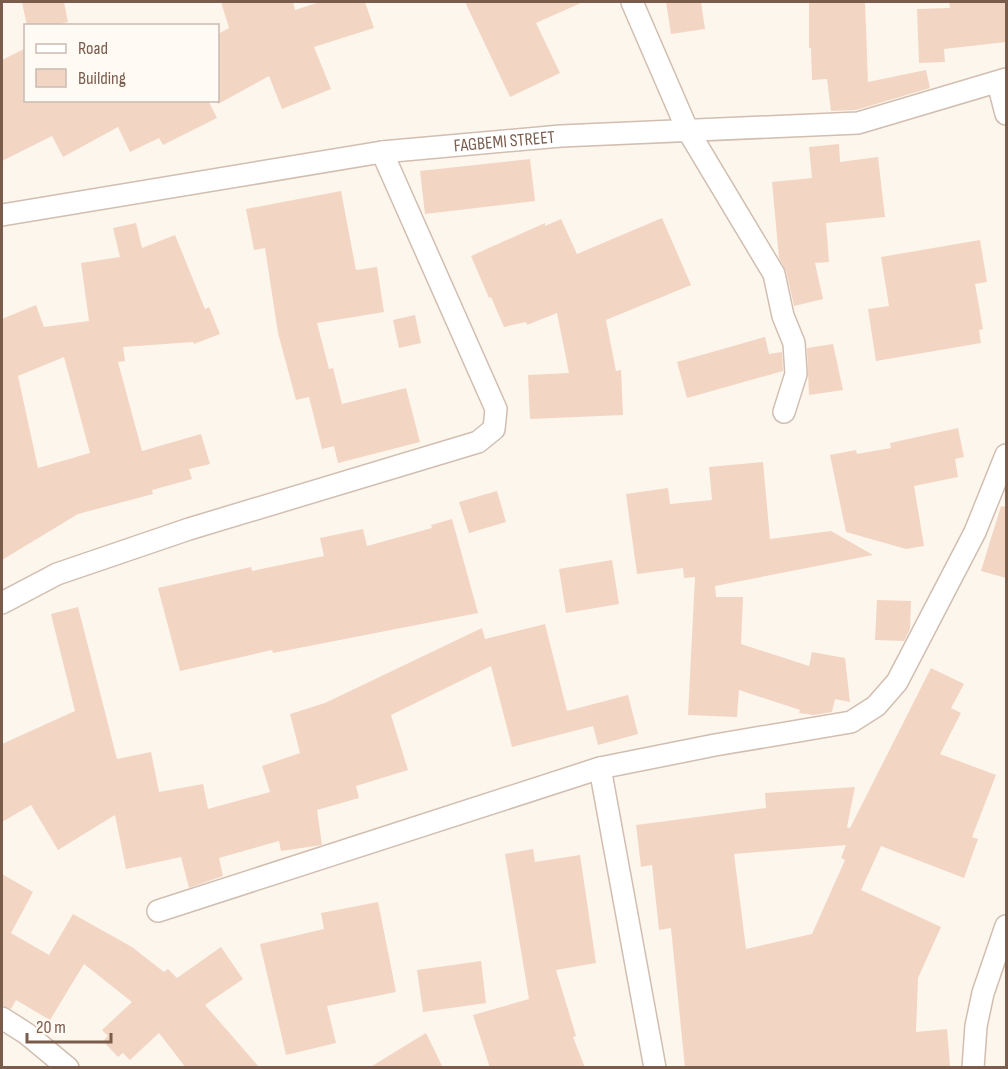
<svg xmlns="http://www.w3.org/2000/svg" width="1008" height="1069" font-family="'Sofia Sans Condensed',sans-serif">
  <style>
    .building { fill: #f3d5c3; fill-rule: evenodd }
    .lines { fill: none; stroke-linecap: round; stroke-linejoin: round }
    .minor-casing { stroke: #d1beb0; stroke-width: 24 }
    .minor { stroke: #fff; stroke-width: 21 }
    .labels { text-anchor: middle; stroke-width: 4.5; stroke-linejoin: round; paint-order: stroke }
    .street-label { font-size: 18px; fill: #7a5c4d; stroke: #fffaf3 }
  </style>
  <rect width="100%" height="100%" fill="#fdf6ec"/>
  <!-- building -->
  <path class="building" d="M 22,2 L 64,2 L 68,22 L 51,26 L 27,26 Z
    M 221,2 L 293,2 L 295,10 L 320,2 L 365,2 L 374,28 L 314,47 L 331,89 L 282,109 L 269,76 L 218,104 L 218,34 L 229,28 Z
    M 465,2 L 583,2 L 536,23 L 560,73 L 510,97 Z
    M 666,2 L 701,2 L 705,29 L 671,34 Z
    M 809,2 L 865,2 L 868,82 L 926,70 L 930,88 L 856,110 L 831,111 L 827,79 L 812,80 L 811,48 L 809,48 Z
    M 949,2 L 1006,2 L 1006,42 L 944,49 L 945,62 L 919,63 L 917,9 L 950,8 Z
    M 26,48 L 26,100 L 208,100 L 217,118 L 163,145 L 159,138 L 130,152 L 118,127 L 63,157 L 52,136 L 2,161 L 2,60 Z
    M 839,144 L 840,162 L 878,157 L 885,217 L 826,223 L 829,262 L 815,263 L 823,299 L 794,306 L 786,271 L 779,258 L 772,182 L 812,178 L 809,147 Z
    M 530,159 L 535,201 L 425,214 L 420,171 Z
    M 341,191 L 356,270 L 377,267 L 384,312 L 317,323 L 329,369 L 333,368 L 342,404 L 406,388 L 420,442 L 338,463 L 334,446 L 322,449 L 309,397 L 296,400 L 278,333 L 265,248 L 254,250 L 246,209 Z
    M 662,218 L 691,285 L 606,320 L 616,371 L 621,370 L 623,415 L 530,419 L 528,375 L 569,373 L 557,313 L 527,325 L 526,322 L 504,327 L 491,297 L 489,298 L 471,256 L 545,223 L 545,226 L 561,219 L 577,254 Z
    M 136,223 L 142,248 L 175,235 L 205,309 L 209,307 L 220,334 L 194,344 L 193,342 L 123,347 L 125,361 L 118,362 L 142,451 L 201,434 L 210,464 L 189,469 L 192,479 L 152,490 L 153,494 L 78,514 L 2,560 L 2,319 L 36,305 L 44,327 L 89,321 L 81,263 L 120,257 L 113,228 ZM 64,357 L 90,453 L 38,468 L 18,376 Z
    M 980,240 L 987,282 L 975,284 L 983,329 L 979,330 L 981,343 L 876,361 L 868,309 L 889,306 L 881,257 Z
    M 415,315 L 421,343 L 399,348 L 393,320 Z
    M 765,337 L 769,354 L 782,352 L 783,371 L 687,398 L 677,362 Z
    M 833,344 L 843,390 L 809,395 L 807,348 Z
    M 958,428 L 964,457 L 955,459 L 958,477 L 914,486 L 924,546 L 906,549 L 846,532 L 830,455 L 856,450 L 857,454 L 891,448 L 890,443 Z
    M 763,462 L 770,539 L 831,531 L 873,555 L 715,586 L 716,597 L 743,597 L 741,644 L 809,666 L 812,652 L 845,658 L 850,702 L 835,699 L 832,712 L 814,715 L 799,713 L 800,710 L 739,690 L 737,717 L 688,715 L 695,577 L 684,578 L 683,568 L 637,574 L 626,494 L 668,488 L 670,504 L 712,500 L 709,467 Z
    M 497,491 L 506,522 L 469,533 L 459,502 Z
    M 1001,506 L 1006,507 L 1006,578 L 981,571 Z
    M 452,519 L 478,613 L 273,653 L 272,650 L 180,671 L 158,588 L 251,567 L 252,571 L 324,556 L 320,538 L 363,529 L 367,546 L 432,528 L 431,525 Z
    M 612,560 L 619,604 L 566,613 L 559,569 Z
    M 877,600 L 911,601 L 910,629 L 904,641 L 875,640 Z
    M 78,607 L 117,759 L 151,752 L 159,792 L 203,784 L 208,809 L 270,792 L 262,766 L 300,753 L 290,714 L 325,703 L 482,628 L 485,639 L 545,624 L 567,711 L 628,695 L 638,734 L 598,745 L 593,726 L 512,747 L 491,666 L 391,715 L 408,770 L 356,786 L 359,798 L 317,810 L 322,845 L 281,851 L 279,841 L 219,858 L 223,876 L 189,888 L 181,857 L 126,869 L 115,815 L 58,850 L 31,805 L 2,822 L 2,744 L 75,711 L 51,614 Z
    M 931,668 L 964,684 L 951,708 L 961,713 L 940,754 L 996,775 L 972,837 L 978,839 L 964,878 L 881,846 L 861,890 L 941,927 L 918,978 L 916,1032 L 947,1029 L 950,1066 L 928,1068 L 805,1066 L 805,1068 L 685,1068 L 671,928 L 659,930 L 652,865 L 641,867 L 636,825 L 766,808 L 765,793 L 855,787 L 847,827 L 850,828 ZM 846,845 L 841,858 L 845,860 L 812,934 L 746,949 L 734,854 Z
    M 533,849 L 535,862 L 580,855 L 596,963 L 556,970 L 576,1036 L 573,1037 L 585,1068 L 490,1068 L 473,1015 L 529,999 L 505,854 Z
    M 2,874 L 33,892 L 11,933 L 49,955 L 73,914 L 132,947 L 164,972 L 168,969 L 177,978 L 221,947 L 243,979 L 205,1005 L 260,1068 L 186,1068 L 159,1033 L 130,1060 L 123,1053 L 118,1057 L 103,1041 L 108,1036 L 102,1030 L 132,1002 L 84,964 L 50,1020 L 16,1000 L 11,1009 L 2,1005 Z
    M 378,902 L 396,992 L 327,1006 L 336,1043 L 286,1055 L 260,944 L 324,929 L 321,913 Z
    M 481,961 L 486,1003 L 423,1012 L 417,970 Z
    M 426,1033 L 443,1068 L 369,1068 L 403,1047 Z"/>
  <g class="lines">
    <!-- minor casing -->
    <g class="minor-casing">
      <g id="minor">
        <path d="M 632,2 L 687,129 L 774,274 L 783,316 L 794,343 L 796,374 L 784,412"/>
        <path d="M 998,83 L 1006,114"/>
        <path id="s1" d="M 2,215 L 382,152 L 561,136 L 858,123 L 1006,79"/>
        <path d="M 2,603 L 57,574 L 189,529 L 478,442 L 494,429 L 496,409 L 382,152"/>
        <path d="M 600,768 L 655,1068"/>
        <path d="M 158,911 L 600,768 L 715,745 L 851,722 L 876,706 L 897,682 L 975,532 L 1006,455"/>
        <path d="M 2,1018 L 27,1034 L 68,1068"/>
        <path d="M 973,1068 L 976,1026 L 983,993 L 1006,926"/>
      </g>
    </g>
    <!-- minor -->
    <use href="#minor" class="minor"/>
  </g>
  <g class="labels">
    <!-- street labels -->
    <g class="street-label">
      <text dy="6" stroke="none"><textPath href="#s1" startOffset="508">FAGBEMI STREET</textPath></text>
    </g>
  </g>
  <!-- border -->
  <rect width="1008" height="1069" fill="none" stroke="#7a5c4d" stroke-width="6"/>
  <!-- legend -->
  <rect x="24" y="24" width="195" height="78" fill="#fffaf3" stroke="#cabbb1" stroke-width="1.5"/>
  <rect x="36" y="44" width="30" height="9" fill="#ffffff" stroke="#cabbb1" stroke-width="1.5"/>
  <text x="78" y="54" font-size="18" fill="#7a5c4d">Road</text>
  <rect x="36" y="69" width="30" height="18" fill="#f3d5c3" stroke="#cabbb1" stroke-width="1.5"/>
  <text x="78" y="84" font-size="18" fill="#7a5c4d">Building</text>
  <!-- scale -->
  <path d="M27 1033v9h84v-9" fill="none" stroke="#7a5c4d" stroke-width="3"/>
  <text x="36" y="1033" font-size="18" fill="#7a5c4d" stroke="#fffaf3" stroke-width="4.5" paint-order="stroke">20 m</text>
</svg>
